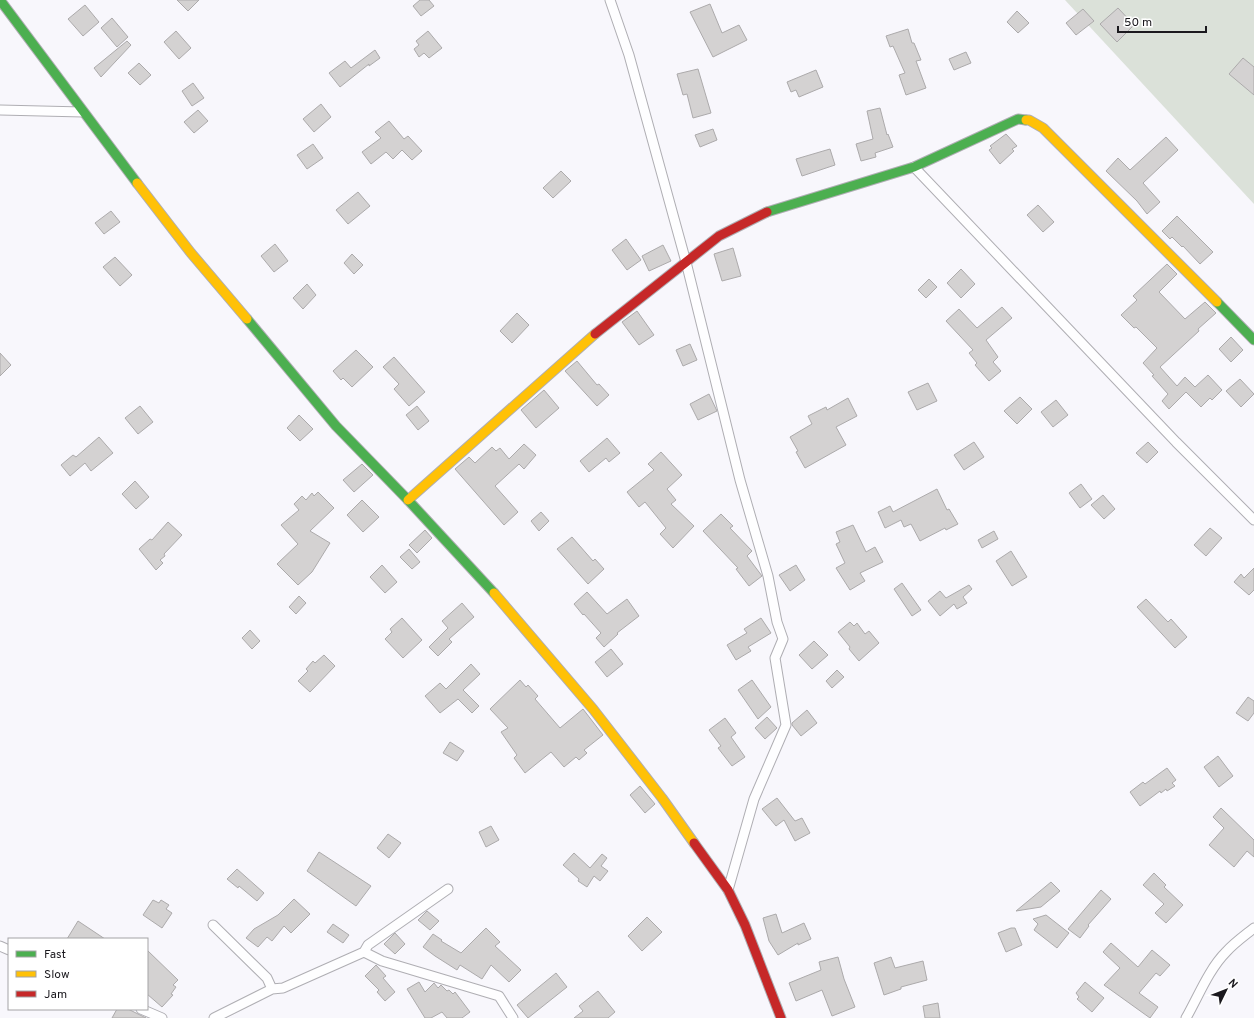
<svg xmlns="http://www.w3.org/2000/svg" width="1254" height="1018" font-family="Overpass,sans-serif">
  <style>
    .green { fill: #dbe1d9 }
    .building { fill: #d4d2d2; stroke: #acaaab }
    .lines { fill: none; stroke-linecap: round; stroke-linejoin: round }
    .street-casing { stroke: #afaeb3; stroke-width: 11 }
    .fast-casing { stroke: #afaeb3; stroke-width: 11 }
    .slow-casing { stroke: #afaeb3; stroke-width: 11 }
    .jam-casing { stroke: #afaeb3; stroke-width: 11 }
    .street { stroke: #fefeff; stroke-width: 9 }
    .fast { stroke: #4caf50; stroke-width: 9 }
    .slow { stroke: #ffc107; stroke-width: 9 }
    .jam { stroke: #c62828; stroke-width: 9 }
  </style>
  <rect width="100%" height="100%" fill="#f8f7fc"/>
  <!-- green -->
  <path class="green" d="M 1065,0 L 1254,0 L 1254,204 Z"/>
  <!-- building -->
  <path class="building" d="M 177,0 L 199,0 L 188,11 Z
    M 420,0 L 429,0 L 434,6 L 421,16 L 413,6 Z
    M 710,4 L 722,33 L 739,25 L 747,40 L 713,57 L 690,12 Z
    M 85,5 L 99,22 L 83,36 L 68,19 Z
    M 1118,8 L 1134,25 L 1117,42 L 1100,24 Z
    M 1083,9 L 1094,21 L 1076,35 L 1066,23 Z
    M 1017,11 L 1029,23 L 1018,33 L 1007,22 Z
    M 112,18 L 128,37 L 117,47 L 101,28 Z
    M 908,29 L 912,43 L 914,43 L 921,60 L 916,61 L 926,88 L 906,95 L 899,75 L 905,73 L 893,46 L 890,47 L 886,36 Z
    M 176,31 L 191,48 L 179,59 L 164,42 Z
    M 428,31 L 442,48 L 429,58 L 424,53 L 419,57 L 414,49 L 419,45 L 416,41 Z
    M 127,41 L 131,45 L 101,77 L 94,68 Z
    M 375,50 L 380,58 L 369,66 L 369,64 L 340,87 L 329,73 L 345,61 L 351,68 Z
    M 966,52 L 971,63 L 954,70 L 949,59 Z
    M 1243,58 L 1254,67 L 1254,95 L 1229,74 Z
    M 139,63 L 151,75 L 140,85 L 128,73 Z
    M 698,69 L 711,113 L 693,118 L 687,94 L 683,95 L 677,74 Z
    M 816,70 L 823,87 L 799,97 L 796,90 L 791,92 L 787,82 Z
    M 193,83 L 204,98 L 192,106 L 182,91 Z
    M 321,104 L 331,117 L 314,132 L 303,119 Z
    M 880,108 L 887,135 L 888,134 L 893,147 L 875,153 L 876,157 L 861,161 L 856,144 L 873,139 L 867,111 Z
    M 198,110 L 208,121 L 194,133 L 184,122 Z
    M 389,121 L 404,139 L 408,136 L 422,151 L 412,160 L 402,150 L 393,159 L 386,152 L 371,164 L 362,152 L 381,138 L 375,132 Z
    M 713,129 L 717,140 L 700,147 L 695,135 Z
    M 1006,134 L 1017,146 L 1012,149 L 1014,151 L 1000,164 L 989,150 L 992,148 L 990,146 Z
    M 1166,137 L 1178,150 L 1143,183 L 1160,202 L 1147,214 L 1137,201 L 1106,171 L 1118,158 L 1130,170 Z
    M 313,144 L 323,158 L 307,169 L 297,155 Z
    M 830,149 L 835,165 L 802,176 L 796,159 Z
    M 561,171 L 571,181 L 553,198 L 543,188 Z
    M 358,192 L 370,206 L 348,224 L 336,210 Z
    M 1038,205 L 1054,222 L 1043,232 L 1027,215 Z
    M 111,211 L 120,222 L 104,234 L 95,223 Z
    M 1177,216 L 1213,252 L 1200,264 L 1183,246 L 1182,247 L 1172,237 L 1170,239 L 1162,231 Z
    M 626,239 L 641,260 L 627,270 L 612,250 Z
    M 275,244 L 288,261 L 274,272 L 261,256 Z
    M 663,245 L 671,261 L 649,271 L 642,256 Z
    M 733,248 L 741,276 L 722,281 L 714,254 Z
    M 352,254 L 363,265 L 354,274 L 344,263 Z
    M 115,257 L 132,275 L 120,286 L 103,267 Z
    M 1167,264 L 1177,274 L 1159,292 L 1185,319 L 1205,302 L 1216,313 L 1198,329 L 1199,331 L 1160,367 L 1177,386 L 1185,377 L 1195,387 L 1208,375 L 1222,390 L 1212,400 L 1210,398 L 1201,407 L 1186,392 L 1169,409 L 1162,401 L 1168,394 L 1152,376 L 1154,375 L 1143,363 L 1157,348 L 1136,327 L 1134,328 L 1121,315 L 1137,300 L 1133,296 Z
    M 961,269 L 975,284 L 961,298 L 947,283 Z
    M 929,279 L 937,287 L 926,298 L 918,290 Z
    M 307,284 L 316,295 L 303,309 L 293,298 Z
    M 1002,307 L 1012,318 L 986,340 L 998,357 L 993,362 L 1001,371 L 989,381 L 975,365 L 977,363 L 969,353 L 973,350 L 946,321 L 959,309 L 977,328 Z
    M 637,311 L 654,335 L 639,345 L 622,322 Z
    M 517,313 L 529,325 L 512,343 L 500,331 Z
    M 1231,337 L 1243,350 L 1231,362 L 1219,349 Z
    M 690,344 L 697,360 L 683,366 L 676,350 Z
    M 356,350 L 373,367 L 352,387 L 343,378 L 341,380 L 333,371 Z
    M 0,353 L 11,365 L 0,376 Z
    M 394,357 L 425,392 L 409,406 L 394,389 L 399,384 L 383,367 Z
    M 577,361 L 597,385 L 599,384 L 609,395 L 597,406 L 565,371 Z
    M 1240,379 L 1254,394 L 1241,407 L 1226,391 Z
    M 928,383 L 937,401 L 917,410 L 908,392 Z
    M 544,390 L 559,408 L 536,428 L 521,410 Z
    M 709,394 L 717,411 L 698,420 L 690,404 Z
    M 1020,397 L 1032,409 L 1017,424 L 1004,411 Z
    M 848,398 L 857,416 L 836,427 L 846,445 L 805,468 L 796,452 L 798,451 L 790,437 L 812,424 L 808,416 L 826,407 L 827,410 Z
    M 1056,400 L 1068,415 L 1053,427 L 1041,412 Z
    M 140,406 L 153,422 L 138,434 L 125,418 Z
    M 417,406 L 429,421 L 418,430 L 406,415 Z
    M 299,415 L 313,429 L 300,441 L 287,428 Z
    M 99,437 L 113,453 L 91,471 L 85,463 L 70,476 L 61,465 L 73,455 L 76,457 Z
    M 607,438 L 620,453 L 609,462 L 606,458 L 589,472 L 580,461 Z
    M 974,442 L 984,457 L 964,470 L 954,455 Z
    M 1148,442 L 1158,452 L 1147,463 L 1136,453 Z
    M 524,444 L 536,455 L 524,469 L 519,464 L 495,486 L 518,512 L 504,525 L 455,469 L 469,457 L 475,463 L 492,447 L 496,451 L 500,448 L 509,459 Z
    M 661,452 L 682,475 L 667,489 L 676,500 L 671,504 L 694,526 L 673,548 L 660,534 L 666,528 L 645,502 L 639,507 L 627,492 L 654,470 L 648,464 Z
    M 362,464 L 373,475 L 354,492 L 343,480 Z
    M 135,481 L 149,497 L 136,509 L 122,494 Z
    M 1081,484 L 1092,499 L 1080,508 L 1069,493 Z
    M 937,489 L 947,510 L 949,509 L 958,524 L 946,530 L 945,528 L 920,541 L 911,524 L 904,527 L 901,520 L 885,528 L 878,512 L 890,506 L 893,512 Z
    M 318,492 L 334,508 L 310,531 L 330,543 L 312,572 L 298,585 L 277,564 L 298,544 L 281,525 L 299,510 L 294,504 L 302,496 L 306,500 L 312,493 L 314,496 Z
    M 1103,495 L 1115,509 L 1104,519 L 1091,505 Z
    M 362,500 L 379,517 L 363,532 L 347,515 Z
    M 541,512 L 549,521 L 539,531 L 531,521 Z
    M 721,514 L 733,526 L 730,528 L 752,551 L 747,556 L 762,576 L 749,586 L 736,569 L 738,568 L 703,531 Z
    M 168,522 L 182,535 L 164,554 L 165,556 L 160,560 L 163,563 L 156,570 L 139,549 L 150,539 L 152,540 Z
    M 853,525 L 866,552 L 875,547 L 883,562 L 860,573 L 865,581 L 850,590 L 836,568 L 845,563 L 836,544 L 840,542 L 836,532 Z
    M 1210,528 L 1222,538 L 1206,556 L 1194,545 Z
    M 425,530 L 432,538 L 417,553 L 409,545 Z
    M 994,531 L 998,539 L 982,548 L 978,540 Z
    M 572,537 L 593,561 L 595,559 L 604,569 L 588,584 L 557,549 Z
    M 409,549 L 420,562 L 412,569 L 400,557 Z
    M 1011,551 L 1027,577 L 1012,586 L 996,561 Z
    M 382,565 L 397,582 L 385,593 L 370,577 Z
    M 796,565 L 805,580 L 790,591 L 779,575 Z
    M 1254,568 L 1254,590 L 1249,595 L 1234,582 L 1241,574 L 1244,578 Z
    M 902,583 L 921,610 L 912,616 L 894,589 Z
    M 969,585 L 972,589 L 963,597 L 967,603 L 957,609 L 954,604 L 940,616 L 928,601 L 940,591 L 946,598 Z
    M 587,592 L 607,614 L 627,599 L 639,616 L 617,633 L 618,634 L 604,647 L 596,638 L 601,633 L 584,614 L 583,615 L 574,604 Z
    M 299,596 L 306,603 L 296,614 L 289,607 Z
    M 1146,599 L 1168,622 L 1171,619 L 1187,637 L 1175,648 L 1137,607 Z
    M 462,603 L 474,617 L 449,639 L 452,642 L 438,656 L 429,647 L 448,628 L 442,621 Z
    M 402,618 L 422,640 L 403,658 L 385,639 L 392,632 L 390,629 Z
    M 761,618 L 771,633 L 748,647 L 751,651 L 736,660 L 727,645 L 747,633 L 744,629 Z
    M 850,622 L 854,626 L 857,623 L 865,634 L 869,631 L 879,643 L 859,661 L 849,649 L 850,647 L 838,632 Z
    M 250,630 L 260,641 L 252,649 L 242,638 Z
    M 814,641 L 828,655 L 812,669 L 799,655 Z
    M 611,649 L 623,664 L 607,677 L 595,662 Z
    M 324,655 L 335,666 L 310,692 L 298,681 L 308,671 L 306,669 L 313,661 L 315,663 Z
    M 471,664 L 480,674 L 463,690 L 479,706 L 472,713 L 458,699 L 440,713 L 425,696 L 440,683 L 446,689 Z
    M 837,670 L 844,677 L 832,688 L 826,681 Z
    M 520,680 L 526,687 L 528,685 L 538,696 L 535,699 L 560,728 L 583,709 L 603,735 L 584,750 L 587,753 L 579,760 L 576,757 L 564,767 L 551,752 L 525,773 L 514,758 L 517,755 L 501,732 L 508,728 L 490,709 Z
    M 752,680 L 771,707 L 758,719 L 738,690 Z
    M 1248,697 L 1254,701 L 1254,713 L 1248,721 L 1236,713 Z
    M 807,710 L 817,723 L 801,736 L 792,725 L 792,723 Z
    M 767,717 L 777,728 L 765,739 L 755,728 Z
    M 725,718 L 736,733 L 731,737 L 745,757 L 732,766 L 718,748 L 721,746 L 709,730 Z
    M 450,742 L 464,751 L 457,761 L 443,753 Z
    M 1218,756 L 1233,776 L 1219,787 L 1204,767 Z
    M 1167,768 L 1176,780 L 1172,783 L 1175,786 L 1167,791 L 1166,789 L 1161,793 L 1160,791 L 1140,806 L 1130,792 L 1143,782 L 1145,784 Z
    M 640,786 L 655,804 L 645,813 L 630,795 Z
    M 777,798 L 795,821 L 802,818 L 810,833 L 795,841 L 784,820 L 776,826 L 762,809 Z
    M 1221,808 L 1254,840 L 1254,857 L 1247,851 L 1234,867 L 1209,845 L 1224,828 L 1213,817 Z
    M 491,826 L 499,840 L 486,847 L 479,832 Z
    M 388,834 L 401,843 L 389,858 L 377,848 Z
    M 319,852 L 371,886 L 356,906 L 307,871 Z
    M 574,853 L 590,868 L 602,854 L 607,858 L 601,866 L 608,871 L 600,881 L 594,876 L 587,887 L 578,881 L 579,879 L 563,865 Z
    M 237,869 L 264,893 L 257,901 L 239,886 L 238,888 L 227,879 Z
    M 1154,873 L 1166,885 L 1164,887 L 1183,905 L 1166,923 L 1155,913 L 1164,904 L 1143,885 Z
    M 1051,882 L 1060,891 L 1041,907 L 1016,911 Z
    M 1101,890 L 1111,899 L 1088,925 L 1089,926 L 1080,938 L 1068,929 Z
    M 294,899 L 310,914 L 291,933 L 284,926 L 272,941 L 267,937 L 258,947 L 246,938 L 254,929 L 278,915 Z
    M 153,900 L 159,903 L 161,900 L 169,905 L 166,909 L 172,913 L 162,928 L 143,915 Z
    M 427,911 L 439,921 L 430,930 L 418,920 Z
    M 776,914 L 782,933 L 804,923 L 811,939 L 798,945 L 798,943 L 778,955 L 769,941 L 763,918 Z
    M 1046,915 L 1069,933 L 1057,948 L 1034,930 L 1038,924 L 1033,919 Z
    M 647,917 L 662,932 L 642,951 L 628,936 Z
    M 78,921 L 105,939 L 67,939 Z
    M 333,924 L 349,935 L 343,943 L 327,932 Z
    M 486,928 L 500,942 L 495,946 L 521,970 L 509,982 L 491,965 L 482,979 L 460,965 L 457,970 L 435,956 L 423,947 L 433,934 L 442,940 L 441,941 L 461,953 Z
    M 1011,928 L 1015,928 L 1022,945 L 1006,952 L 998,933 Z
    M 395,933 L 405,944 L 395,954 L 384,944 Z
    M 1111,943 L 1138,967 L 1152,950 L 1170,965 L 1160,976 L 1156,973 L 1139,993 L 1158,1007 L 1150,1018 L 1104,985 L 1120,968 L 1103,952 Z
    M 147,950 L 178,980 L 173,985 L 176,987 L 171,994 L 173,995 L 162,1007 L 147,994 Z
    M 838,957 L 844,979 L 855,1007 L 832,1016 L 822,990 L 796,1001 L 789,983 L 821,970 L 819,962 Z
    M 891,957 L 895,968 L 923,961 L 927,980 L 901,987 L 901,989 L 884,995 L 874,963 Z
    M 376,965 L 386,976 L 383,978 L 395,992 L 385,1001 L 377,992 L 379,990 L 365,976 Z
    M 556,973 L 567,987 L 528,1018 L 517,1005 Z
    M 419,982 L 425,992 L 434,983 L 438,988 L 441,985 L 447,991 L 449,990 L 453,994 L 455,992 L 470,1012 L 462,1018 L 447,1018 L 442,1012 L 431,1018 L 425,1018 L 407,989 Z
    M 1085,982 L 1104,998 L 1092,1012 L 1077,999 L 1079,997 L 1076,993 Z
    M 598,991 L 615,1012 L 608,1018 L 574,1018 L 583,1011 L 579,1006 Z
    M 938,1003 L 940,1018 L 925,1018 L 923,1006 Z
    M 117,1009 L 128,1009 L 146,1018 L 112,1018 Z"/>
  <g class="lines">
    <!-- street casing -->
    <g class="street-casing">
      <path id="street" d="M 610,0 L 629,55 L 686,262 L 740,480 L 768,576 L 777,622 L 783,639 L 775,658 L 786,725 L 754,799 L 728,890
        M 0,110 L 83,112
        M 914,167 L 1176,442 L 1254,520
        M 213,925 L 267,978 L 272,989
        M 0,946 L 9,950
        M 364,952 L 382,961 L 499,996 L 513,1018
        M 141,1009 L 162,1018
        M 214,1018 L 272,989 L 283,988 L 364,952 L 368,945 L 448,889
        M 1186,1018 C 1198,997 1209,969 1226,952 C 1234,943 1244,936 1254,928"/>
    </g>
    <!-- fast casing -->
    <g class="fast-casing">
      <path id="fast" d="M 0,0 L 137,183
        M 767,212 L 914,167 L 1018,119 L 1026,120
        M 1217,302 L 1254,340
        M 247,319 L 336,426 L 408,500 L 494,593"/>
    </g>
    <!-- slow casing -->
    <g class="slow-casing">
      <path id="slow" d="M 1026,120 L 1029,120 L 1043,128 L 1217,302
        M 137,183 L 191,253 L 247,319
        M 408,500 L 595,334
        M 494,593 L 593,709 L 662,798 L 694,843"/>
    </g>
    <!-- jam casing -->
    <g class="jam-casing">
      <path id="jam" d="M 595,334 L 719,236 L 767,212
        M 694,843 L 728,890 L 745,925 L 781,1018"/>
    </g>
    <!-- street -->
    <use href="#street" class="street"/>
    <!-- fast -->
    <use href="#fast" class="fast"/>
    <!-- slow -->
    <use href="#slow" class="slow"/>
    <!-- jam -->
    <use href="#jam" class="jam"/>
  </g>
  <!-- legend -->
  <rect x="8" y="938" width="140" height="72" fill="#ffffff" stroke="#a4a3a5"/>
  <rect x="16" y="951" width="20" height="6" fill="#4caf50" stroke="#a4a3a5"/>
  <text x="44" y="958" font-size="12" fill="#1b191e">Fast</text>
  <rect x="16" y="971" width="20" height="6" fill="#ffc107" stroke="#a4a3a5"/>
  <text x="44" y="978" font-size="12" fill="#1b191e">Slow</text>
  <rect x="16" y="991" width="20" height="6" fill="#c62828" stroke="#a4a3a5"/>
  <text x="44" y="998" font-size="12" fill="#1b191e">Jam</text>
  <!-- north arrow -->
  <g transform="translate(1226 990) rotate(47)" stroke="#ffffff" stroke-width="3" paint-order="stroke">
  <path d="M0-3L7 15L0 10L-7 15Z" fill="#1b191e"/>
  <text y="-6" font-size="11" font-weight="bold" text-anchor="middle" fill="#1b191e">N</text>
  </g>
  <!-- scale -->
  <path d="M1118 26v6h88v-6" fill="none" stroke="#1b191e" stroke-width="2"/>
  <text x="1124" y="26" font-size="12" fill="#1b191e" stroke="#ffffff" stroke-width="3" paint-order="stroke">50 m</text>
</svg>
